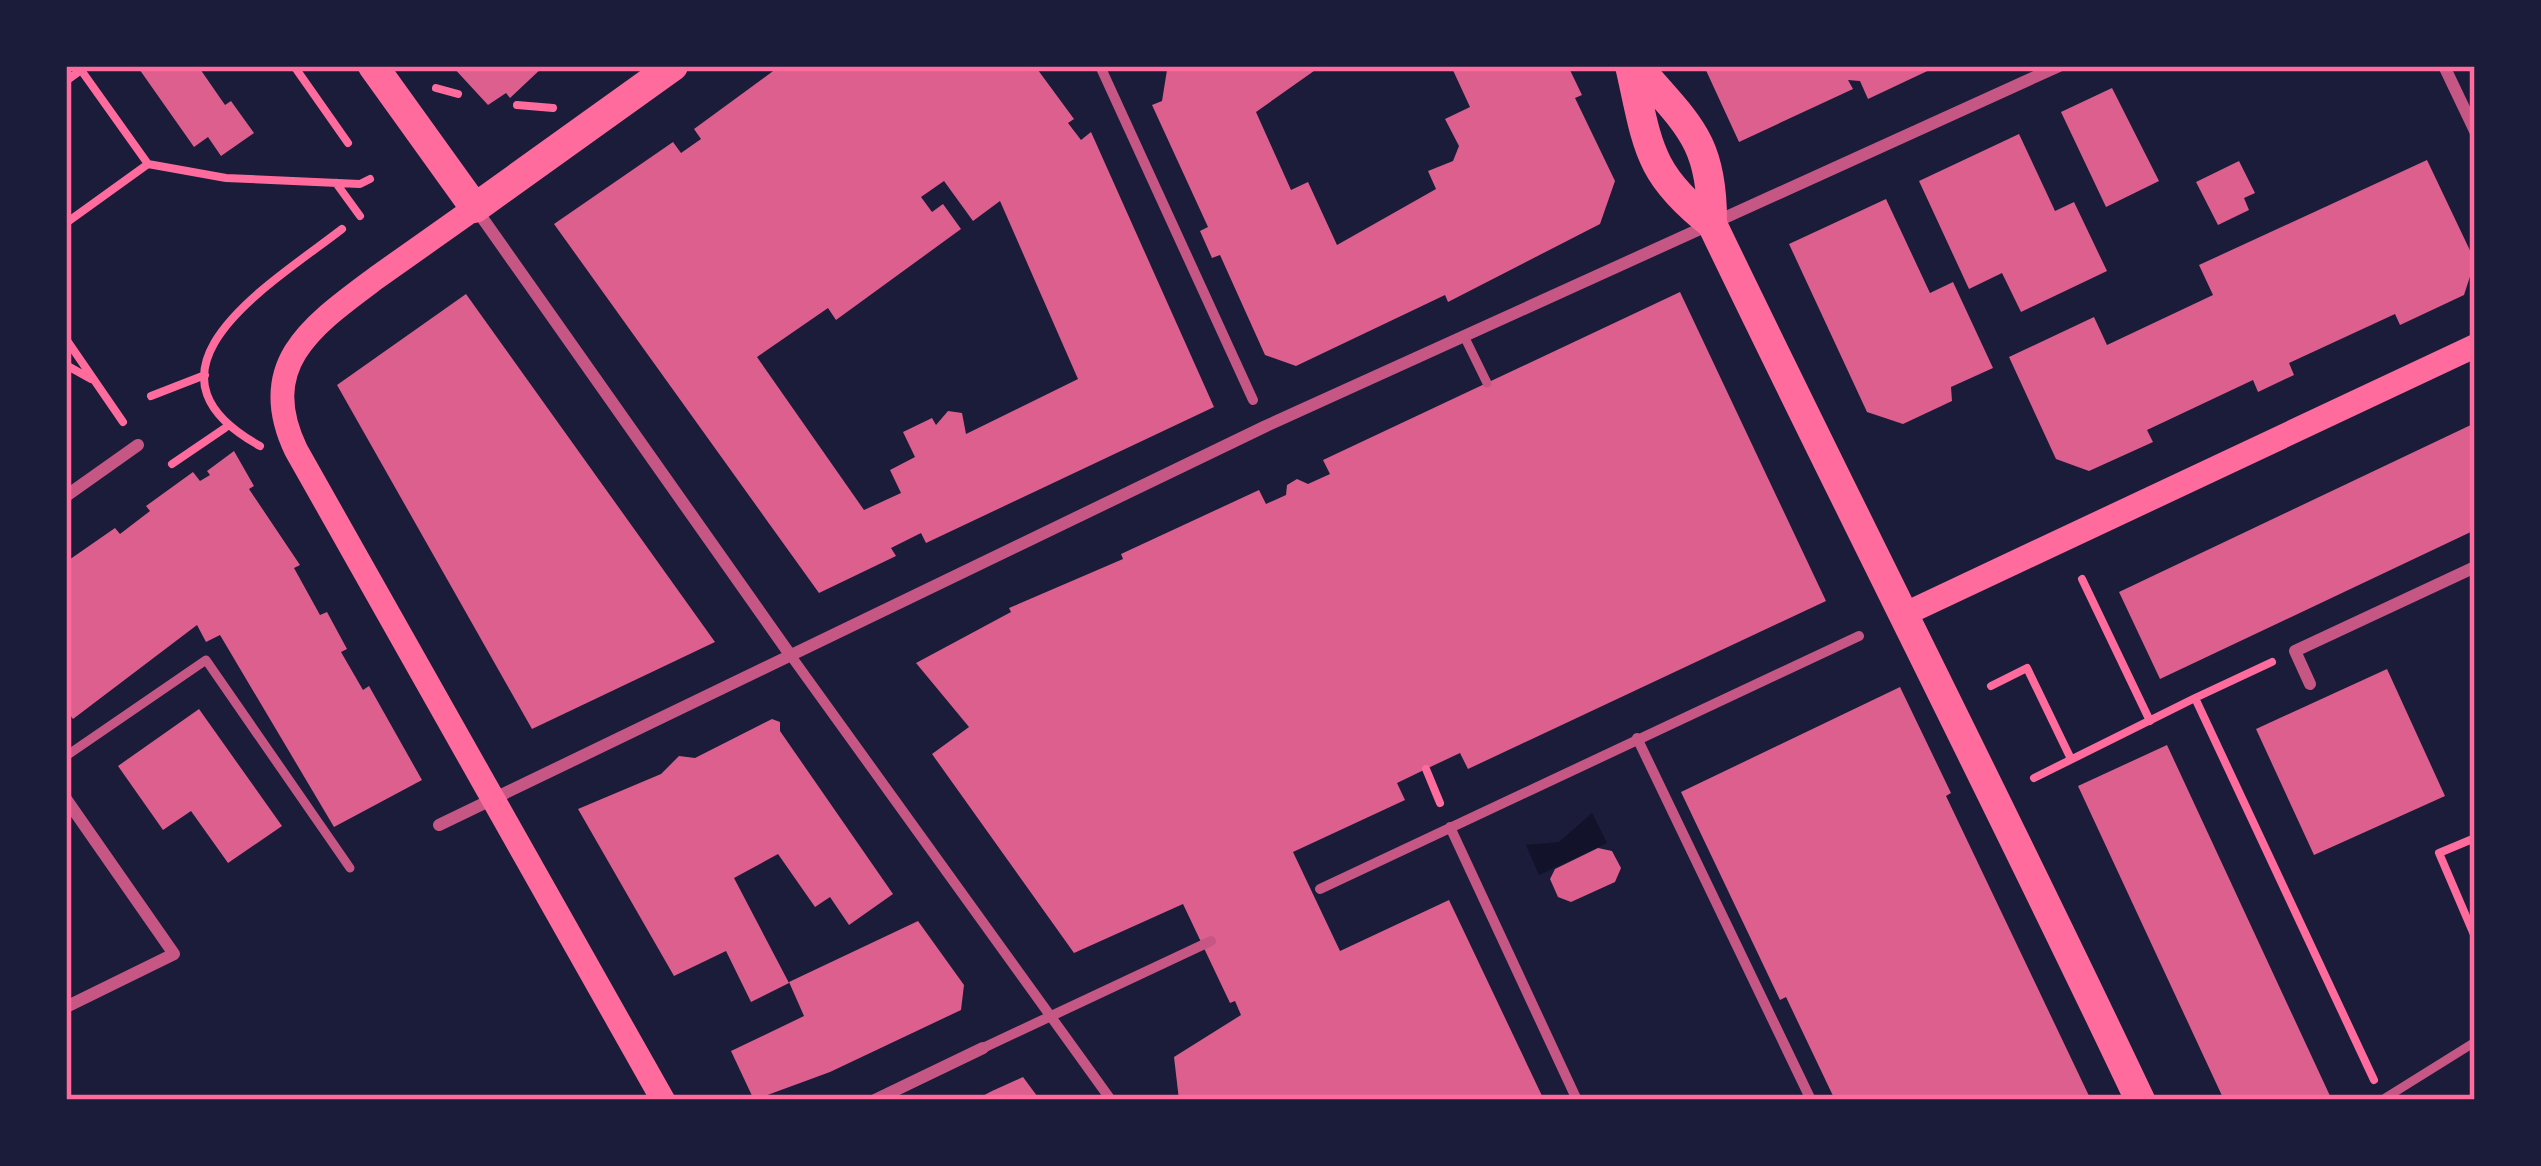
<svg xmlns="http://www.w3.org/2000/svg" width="2541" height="1166" font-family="Karla,sans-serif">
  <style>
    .water { fill: #12122b }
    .building { fill: #dd5f8e; fill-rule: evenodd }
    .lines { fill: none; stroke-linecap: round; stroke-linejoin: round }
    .path { stroke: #ff6b9d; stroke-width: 8 }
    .service { stroke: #c65784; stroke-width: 9 }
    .pedestrian { stroke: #c65784; stroke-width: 10 }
    .minor { stroke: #c65784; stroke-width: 12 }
    .secondary { stroke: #ff6b9d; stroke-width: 24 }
    .primary { stroke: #ff6b9d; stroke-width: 30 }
    .neatline { fill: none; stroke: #ff6b9d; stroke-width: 4.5 }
  </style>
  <rect width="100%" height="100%" fill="#1b1b3a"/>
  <!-- water -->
  <path class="water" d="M 1592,813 L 1607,843 L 1539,875 L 1526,845 L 1559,842 Z"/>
  <!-- building -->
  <path class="building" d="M 137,66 L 198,66 L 225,105 L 231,101 L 254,133 L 221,156 L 208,137 L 194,147 Z
    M 452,66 L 544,66 L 510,98 L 506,93 L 488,105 Z
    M 780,66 L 1035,66 L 1074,119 L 1068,123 L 1081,140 L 1091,132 L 1214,407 L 926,543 L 921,533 L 891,548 L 896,556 L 819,593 L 554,224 L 673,142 L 681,153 L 701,139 L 694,129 ZM 944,181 L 973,221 L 1000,201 L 1078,379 L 966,434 L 962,413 L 948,411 L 936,425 L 932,418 L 903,432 L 915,457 L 890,470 L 901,493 L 864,510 L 757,357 L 828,308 L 836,320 L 961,229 L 943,204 L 932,212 L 921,197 Z
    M 1173,66 L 1321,66 L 1256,112 L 1291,190 L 1308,182 L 1337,245 L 1436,189 L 1428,171 L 1453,161 L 1459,146 L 1445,119 L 1470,107 L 1451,66 L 1568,66 L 1582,95 L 1575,98 L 1615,181 L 1600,224 L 1448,302 L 1445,295 L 1296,366 L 1265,355 L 1220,255 L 1212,258 L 1200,231 L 1208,227 L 1152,105 L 1162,101 L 1167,70 Z
    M 1704,66 L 1938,66 L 1868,99 L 1860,81 L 1848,80 L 1853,89 L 1739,142 Z
    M 2112,88 L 2159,181 L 2106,207 L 2061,112 Z
    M 2019,134 L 2055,211 L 2074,202 L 2107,271 L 2021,312 L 2002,273 L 1969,289 L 1919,181 Z
    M 2427,160 L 2475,261 L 2464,295 L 2400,325 L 2395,314 L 2289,363 L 2294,375 L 2258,392 L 2253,380 L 2147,430 L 2153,442 L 2089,471 L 2056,459 L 2009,357 L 2094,317 L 2107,345 L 2213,295 L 2199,265 Z
    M 2239,161 L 2255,193 L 2244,198 L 2249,210 L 2218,225 L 2196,182 Z
    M 1886,199 L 1930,293 L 1953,282 L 1993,368 L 1951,387 L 1952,401 L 1903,424 L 1867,412 L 1789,244 Z
    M 1680,292 L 1826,601 L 1468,769 L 1460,753 L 1426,769 L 1397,783 L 1405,800 L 1293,852 L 1340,951 L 1449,900 L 1544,1100 L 1179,1100 L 1174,1057 L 1241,1015 L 1235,1001 L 1230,1003 L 1183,904 L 1074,953 L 932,754 L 969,727 L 916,663 L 1011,612 L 1009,608 L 1123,559 L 1121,554 L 1259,490 L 1266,504 L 1286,495 L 1287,485 L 1297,479 L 1308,484 L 1330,474 L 1323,460 Z
    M 466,294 L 715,642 L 532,729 L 337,385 Z
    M 2475,423 L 2475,530 L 2160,679 L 2119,592 Z
    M 234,451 L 254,486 L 249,489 L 300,565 L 294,568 L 320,615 L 327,612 L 347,649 L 341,652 L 363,690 L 369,686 L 422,780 L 334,827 L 220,635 L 206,642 L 197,625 L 73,719 L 66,710 L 66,572 L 71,568 L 66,562 L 115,528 L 120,534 L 150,511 L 146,506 L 193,472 L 200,481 L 210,475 L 207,471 Z
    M 2387,669 L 2445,796 L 2314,855 L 2256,729 Z
    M 1900,687 L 1951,793 L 1946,796 L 2091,1100 L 1835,1100 L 1786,997 L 1780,1000 L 1681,792 Z
    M 199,709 L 282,826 L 228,863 L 191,811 L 163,830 L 118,766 Z
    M 772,719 L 780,722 L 780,731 L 893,894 L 849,925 L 830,897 L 815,907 L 778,854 L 734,878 L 789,983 L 751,1002 L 726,951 L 674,976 L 578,809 L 661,774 L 679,756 L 695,758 Z
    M 2167,745 L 2331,1098 L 2328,1100 L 2224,1100 L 2078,786 Z
    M 1598,848 L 1612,851 L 1621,868 L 1615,882 L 1571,902 L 1558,897 L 1550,879 L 1555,869 Z
    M 918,921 L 964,985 L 961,1010 L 830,1072 L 754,1100 L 731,1051 L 804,1016 L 789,982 Z
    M 1023,1077 L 1040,1100 L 975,1100 L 992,1091 Z"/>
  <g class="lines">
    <!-- path -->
    <path class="path" d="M 294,66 L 348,143
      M 66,81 L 81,70 L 148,164 L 66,223
      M 436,88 L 458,94
      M 517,105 L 553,108
      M 148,164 L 226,178 L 360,184 L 370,179
      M 336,183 L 360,216
      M 66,339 L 123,422
      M 66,365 L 91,379
      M 151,396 L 205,375
      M 260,446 C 122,370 274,282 342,229
      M 172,464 L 225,428
      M 2082,579 L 2150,721
      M 2272,662 L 2195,698 L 2374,1080
      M 1991,686 L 2027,668 L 2071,759
      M 1426,769 L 1440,803
      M 2034,778 L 2195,698
      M 2475,838 L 2439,853 L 2475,937"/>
    <!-- service -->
    <path class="service" d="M 1464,336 L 1487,383
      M 66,756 L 206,660 L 350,868
      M 2382,1100 L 2475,1042"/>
    <!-- pedestrian -->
    <path class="pedestrian" d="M 1100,66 L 1253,400
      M 791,656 L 1111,1100
      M 1637,738 L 1811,1100
      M 1450,827 L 1577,1100
      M 1320,889 L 1859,636
      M 983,1048 L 1211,941"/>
    <!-- minor -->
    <path class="minor" d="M 2444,66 L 2475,131
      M 476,209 L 791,656
      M 66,496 L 138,445
      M 2310,684 L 2295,651 L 2475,567
      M 66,799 L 174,954 L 66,1007
      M 439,825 L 1266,426 L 2059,66
      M 875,1100 L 983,1048"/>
    <!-- secondary -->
    <path class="secondary" d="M 475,208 C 442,231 409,255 376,278 C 313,325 255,364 296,450 L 663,1100
      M 1905,614 L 2475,346"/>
    <!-- primary -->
    <path class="primary" d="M 373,66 L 475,208 L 673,66
      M 1630,66 C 1648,144 1646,173 1712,224
      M 1637,66 C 1688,125 1713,141 1712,224 C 1853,517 2001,806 2140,1100"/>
  </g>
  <!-- border -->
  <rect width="2541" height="1166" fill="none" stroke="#1b1b3a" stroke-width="138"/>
  <rect x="69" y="69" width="2403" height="1028" class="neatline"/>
</svg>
